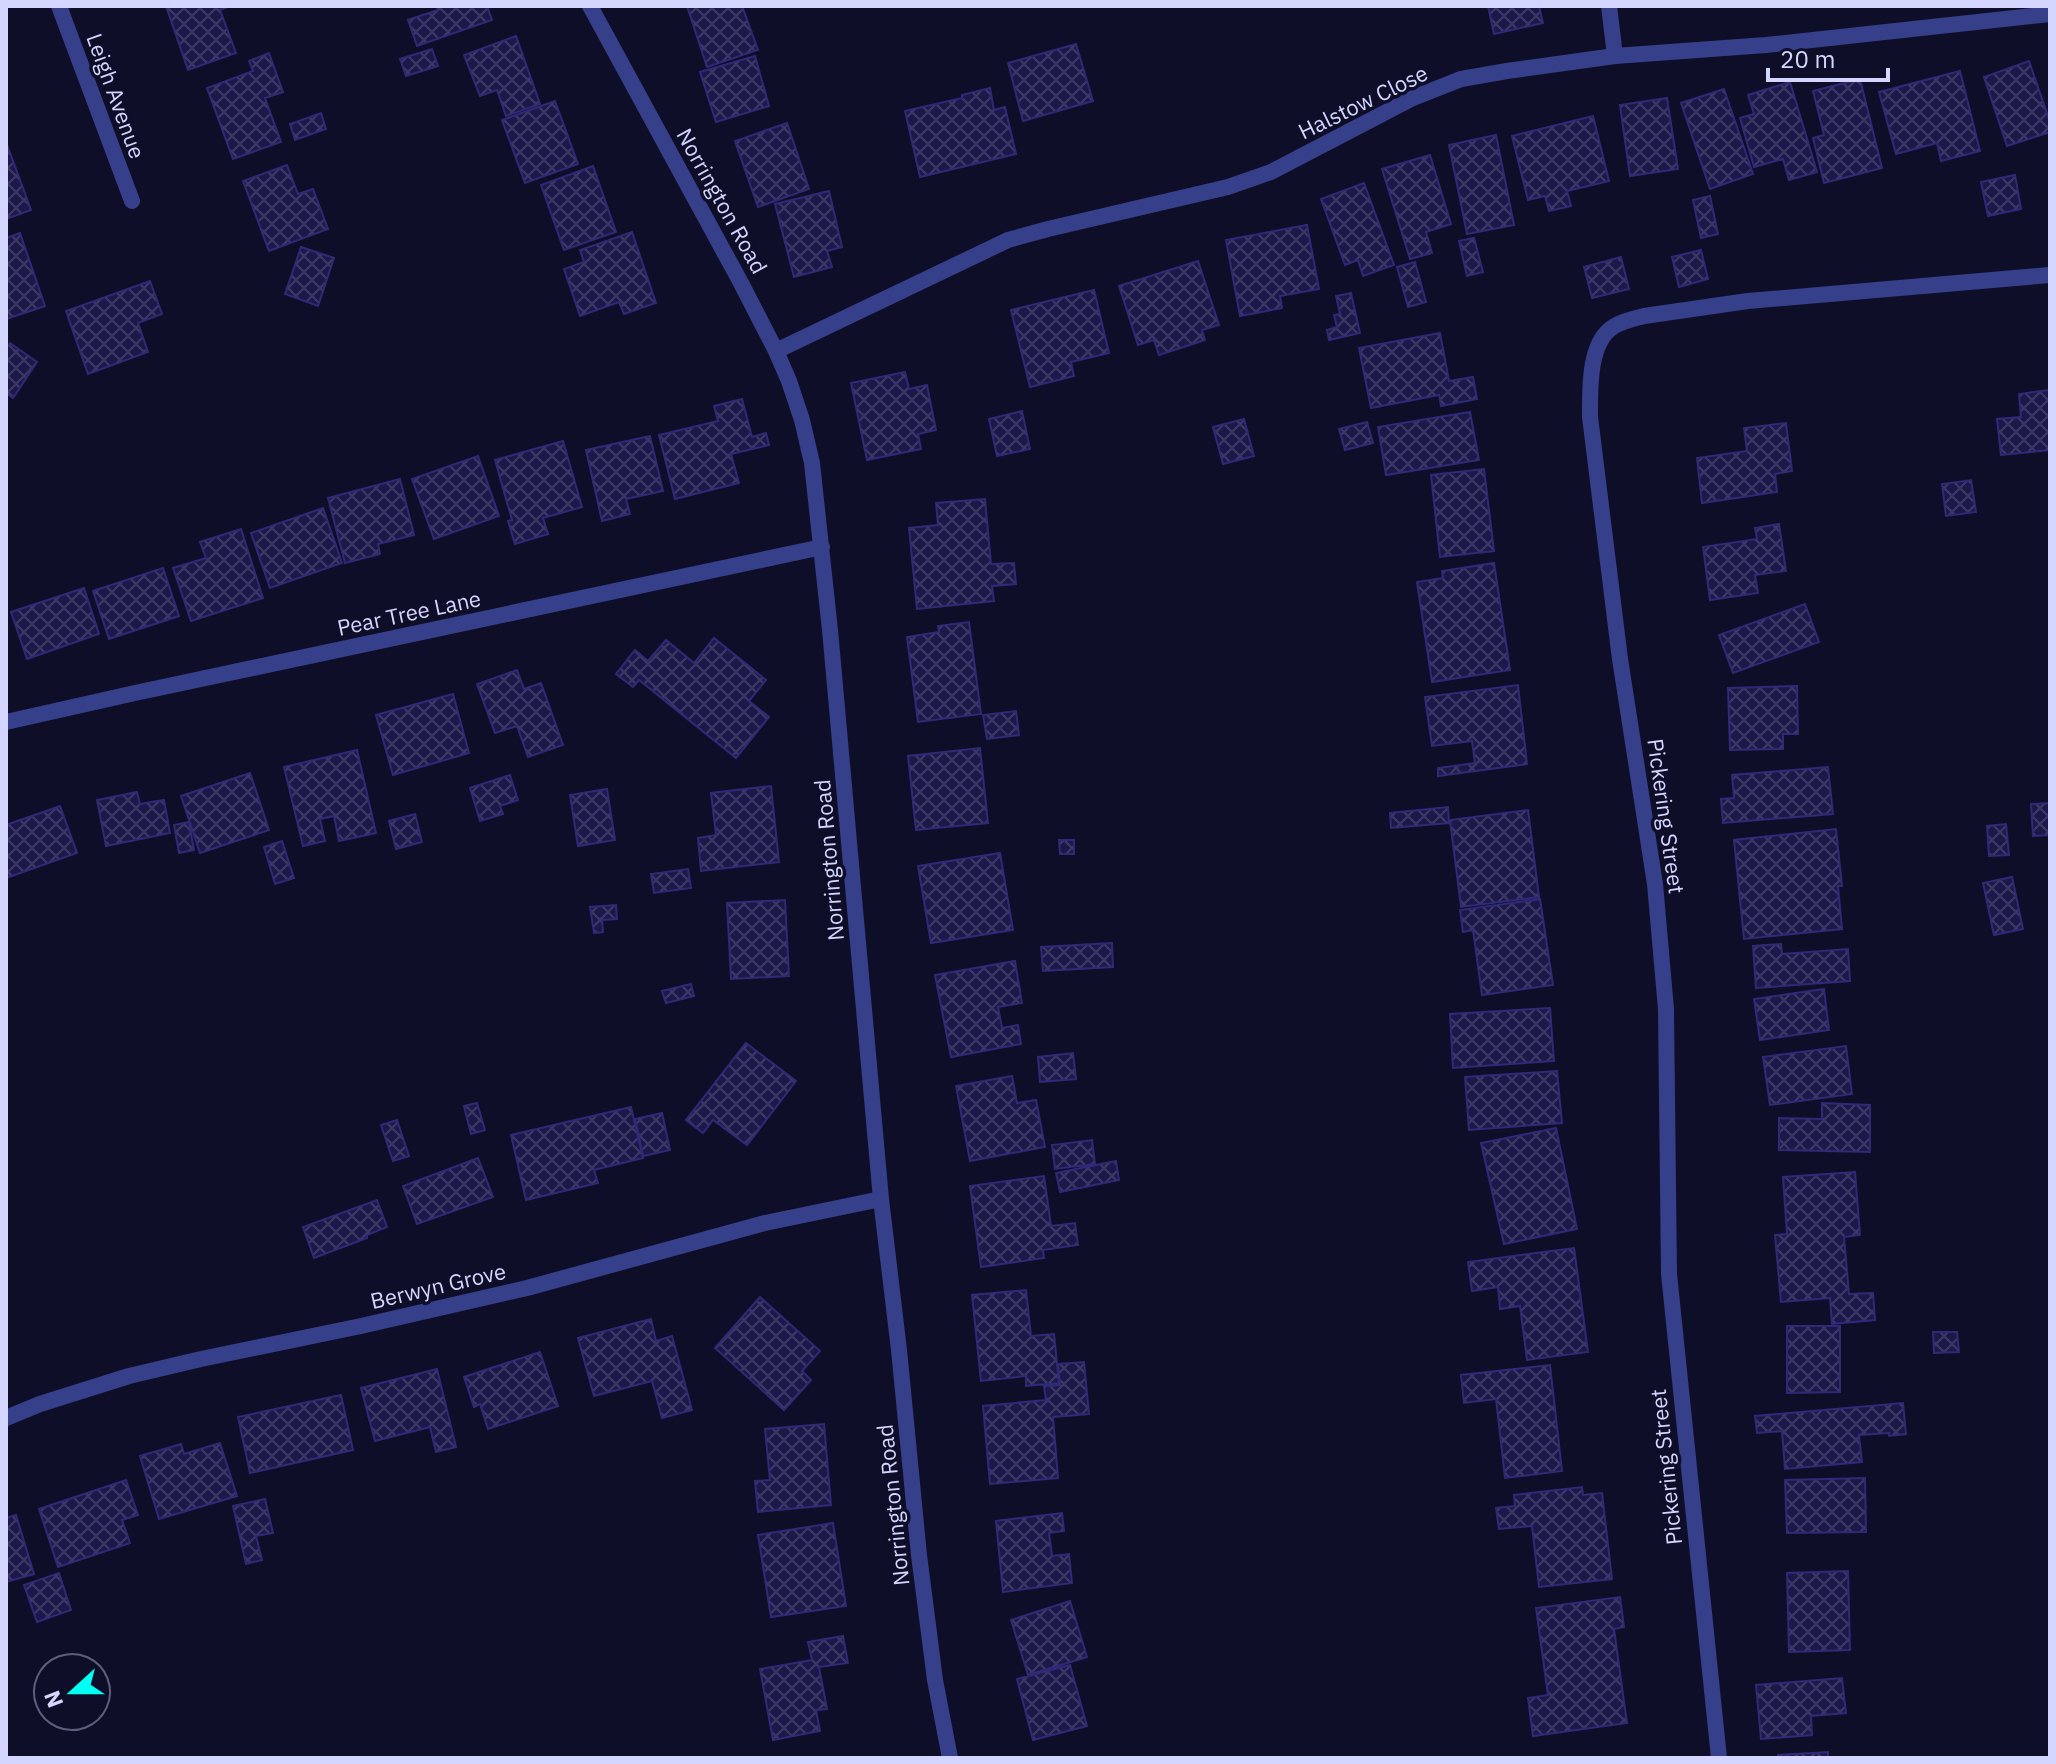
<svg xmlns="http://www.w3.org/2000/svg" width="2056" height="1764" font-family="'IBM Plex Sans',sans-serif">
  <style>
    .building { fill: url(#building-cross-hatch); stroke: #2e2a77; stroke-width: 2 }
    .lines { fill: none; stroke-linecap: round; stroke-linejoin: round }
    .minor { stroke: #363f8a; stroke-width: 16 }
    .labels { text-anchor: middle; stroke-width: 7; stroke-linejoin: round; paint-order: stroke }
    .street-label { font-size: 22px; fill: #d5d6ff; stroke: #0f0e28 }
  </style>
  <defs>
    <pattern id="building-cross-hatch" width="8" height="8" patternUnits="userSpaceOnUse" patternTransform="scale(2)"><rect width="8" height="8" fill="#1c194a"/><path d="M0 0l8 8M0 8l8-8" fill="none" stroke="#3c3a65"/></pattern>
  </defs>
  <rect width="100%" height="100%" fill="#0f0e28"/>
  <!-- building -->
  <path class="building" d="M 166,6 L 230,6 L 220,10 L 236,53 L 188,70 Z
    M 437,6 L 487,6 L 492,20 L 417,46 L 408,20 L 438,10 Z
    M 687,6 L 742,6 L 758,50 L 707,67 Z
    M 1488,6 L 1539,6 L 1543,23 L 1494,34 Z
    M 516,36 L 540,104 L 506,116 L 497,90 L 480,96 L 464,55 Z
    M 1076,44 L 1093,101 L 1023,121 L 1008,63 Z
    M 432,49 L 438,66 L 406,76 L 400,59 Z
    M 269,53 L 283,92 L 265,98 L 281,142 L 233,159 L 207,88 L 253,71 L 249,61 Z
    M 755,56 L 769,106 L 716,122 L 700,72 Z
    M 2029,61 L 2050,122 L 2050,132 L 2007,146 L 1984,77 Z
    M 1960,71 L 1980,151 L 1941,161 L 1937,143 L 1896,154 L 1879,92 Z
    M 1860,79 L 1882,168 L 1824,183 L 1813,138 L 1824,135 L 1813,91 Z
    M 1790,82 L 1817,172 L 1789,180 L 1783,159 L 1754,167 L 1740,118 L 1754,114 L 1748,95 Z
    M 990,88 L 994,110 L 1005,107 L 1016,154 L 920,177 L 905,111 L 962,98 L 962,95 Z
    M 1724,89 L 1753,174 L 1710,189 L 1681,103 Z
    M 1667,98 L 1678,169 L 1630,176 L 1620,105 Z
    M 555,101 L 578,164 L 525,183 L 502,120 Z
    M 321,113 L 326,129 L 295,140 L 290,124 Z
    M 1593,116 L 1609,181 L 1567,191 L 1571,206 L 1549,211 L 1545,196 L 1528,200 L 1512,136 Z
    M 787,123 L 809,189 L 758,207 L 735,141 Z
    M 1496,135 L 1514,225 L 1467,234 L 1449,145 Z
    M 6,142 L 31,210 L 6,219 Z
    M 1430,155 L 1451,224 L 1426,232 L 1432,253 L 1410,259 L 1382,169 Z
    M 287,165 L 298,194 L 313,189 L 328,229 L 269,251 L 243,181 Z
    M 593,166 L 616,232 L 564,250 L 541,185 Z
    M 2015,175 L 2021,209 L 1988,216 L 1981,182 Z
    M 1364,183 L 1394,265 L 1363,276 L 1358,260 L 1345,265 L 1321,199 Z
    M 829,191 L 842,247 L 827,251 L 832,267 L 794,277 L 775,204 Z
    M 1710,196 L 1718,234 L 1701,238 L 1693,200 Z
    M 1307,225 L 1319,289 L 1280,296 L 1282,308 L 1240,316 L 1226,240 Z
    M 632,232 L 656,303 L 624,314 L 619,302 L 580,316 L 564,269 L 584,262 L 580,250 Z
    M 20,233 L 45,306 L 6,319 L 6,238 Z
    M 1474,238 L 1483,272 L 1467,276 L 1459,241 Z
    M 301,247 L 334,258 L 318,306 L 285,294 Z
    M 1701,250 L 1708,279 L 1679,287 L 1672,257 Z
    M 1621,257 L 1629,289 L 1592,298 L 1584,267 Z
    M 1198,261 L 1219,325 L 1202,330 L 1205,340 L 1159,355 L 1154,340 L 1138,345 L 1119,286 Z
    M 1415,262 L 1426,302 L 1408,307 L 1397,267 Z
    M 150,281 L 162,314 L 138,323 L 148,352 L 88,374 L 66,311 Z
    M 1094,290 L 1109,353 L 1071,362 L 1074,376 L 1030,387 L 1011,310 Z
    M 1351,293 L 1360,333 L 1329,340 L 1327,330 L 1337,327 L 1334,315 L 1340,314 L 1336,296 Z
    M 1440,333 L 1449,381 L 1473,377 L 1477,399 L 1441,406 L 1439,395 L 1371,408 L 1359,348 Z
    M 10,343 L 37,362 L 13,398 L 6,393 L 6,348 Z
    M 905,372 L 909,389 L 927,385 L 936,430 L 918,434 L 921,449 L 867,460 L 851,383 Z
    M 2050,390 L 2050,450 L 2001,455 L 1997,419 L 2021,417 L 2019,394 Z
    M 742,399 L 752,437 L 766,433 L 769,445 L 731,454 L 739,483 L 675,499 L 659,435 L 718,421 L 714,406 Z
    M 1022,411 L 1030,449 L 997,456 L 989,419 Z
    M 1470,412 L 1479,460 L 1386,475 L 1378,427 Z
    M 1244,419 L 1254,456 L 1223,464 L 1213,427 Z
    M 1367,422 L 1373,443 L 1345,450 L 1339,429 Z
    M 1786,423 L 1792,471 L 1775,474 L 1777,492 L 1702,503 L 1697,458 L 1747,451 L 1744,428 Z
    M 650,436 L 663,491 L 626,499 L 630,514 L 602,521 L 586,450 Z
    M 563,441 L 582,507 L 543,518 L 548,534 L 515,544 L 508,521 L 512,520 L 495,460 Z
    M 478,456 L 499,516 L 434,539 L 412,479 Z
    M 1484,469 L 1494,551 L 1440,557 L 1431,475 Z
    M 400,479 L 414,535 L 378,544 L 380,554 L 345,563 L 328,498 Z
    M 1971,480 L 1976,512 L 1946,516 L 1942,484 Z
    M 985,499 L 991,564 L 1014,563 L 1016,584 L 992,586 L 994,601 L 917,609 L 909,528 L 938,525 L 936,503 Z
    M 323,508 L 342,563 L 270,588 L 251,533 Z
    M 1779,524 L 1786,571 L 1755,575 L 1758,593 L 1710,600 L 1703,547 L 1757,539 L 1755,528 Z
    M 241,529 L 263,598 L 191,621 L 173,568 L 206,558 L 200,542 Z
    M 1494,563 L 1510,670 L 1432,682 L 1417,582 L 1443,578 L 1442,571 Z
    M 163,568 L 179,616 L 109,639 L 93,591 Z
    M 84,588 L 99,634 L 27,659 L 11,612 Z
    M 1805,604 L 1819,642 L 1733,673 L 1719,635 Z
    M 969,622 L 981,714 L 918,722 L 907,637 L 939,632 L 938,626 Z
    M 714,638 L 766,680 L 749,701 L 769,717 L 736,758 L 639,680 L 633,687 L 616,674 L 635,650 L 648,661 L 666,640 L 694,663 Z
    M 517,670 L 524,689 L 541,683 L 563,745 L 528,757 L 517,726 L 495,733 L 477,684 Z
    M 1518,685 L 1527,764 L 1438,776 L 1438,768 L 1475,763 L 1472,741 L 1432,746 L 1425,697 Z
    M 1797,686 L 1798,734 L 1783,734 L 1783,749 L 1730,750 L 1728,688 Z
    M 453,694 L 469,753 L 393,775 L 376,715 Z
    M 1016,711 L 1019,735 L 987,739 L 983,715 Z
    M 980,748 L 988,823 L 916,830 L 908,756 Z
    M 357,750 L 376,833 L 339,841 L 334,816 L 320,819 L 325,841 L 303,846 L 284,767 Z
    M 1828,767 L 1833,814 L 1723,823 L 1721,799 L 1734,798 L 1732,775 Z
    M 250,773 L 269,830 L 200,853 L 181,796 Z
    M 510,775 L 518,800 L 500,806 L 503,814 L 480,821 L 470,788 Z
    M 771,786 L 779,862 L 701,871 L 698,838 L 716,835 L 711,793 Z
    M 607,789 L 615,840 L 578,846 L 570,795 Z
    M 137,792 L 140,804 L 164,800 L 170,833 L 106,846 L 97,800 Z
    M 2050,803 L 2050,835 L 2033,836 L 2031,804 Z
    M 60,806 L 77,853 L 6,878 L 6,825 Z
    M 1448,807 L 1449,823 L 1391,828 L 1390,813 Z
    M 1528,810 L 1539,897 L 1461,907 L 1450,820 Z
    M 415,814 L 422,842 L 396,849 L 389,821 Z
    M 189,822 L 194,850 L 179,853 L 174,825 Z
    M 2006,824 L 2009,855 L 1989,856 L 1987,826 Z
    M 1836,829 L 1842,886 L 1838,886 L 1842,929 L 1744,939 L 1734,840 Z
    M 1059,840 L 1074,840 L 1074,854 L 1060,854 Z
    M 282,841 L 294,878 L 275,884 L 264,847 Z
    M 1000,853 L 1013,930 L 931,943 L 918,866 Z
    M 688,869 L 691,888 L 654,893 L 651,874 Z
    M 2012,877 L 2023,929 L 1994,935 L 1983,883 Z
    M 1540,899 L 1553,985 L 1482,995 L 1473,930 L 1463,932 L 1460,910 Z
    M 785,900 L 789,976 L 731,979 L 727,903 Z
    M 616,905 L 617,919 L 602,920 L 603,932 L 594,933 L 590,907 Z
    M 1112,943 L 1113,967 L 1043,971 L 1041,947 Z
    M 1781,944 L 1782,954 L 1848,949 L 1850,981 L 1756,988 L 1753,946 Z
    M 1015,961 L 1022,1003 L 998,1007 L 1002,1028 L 1018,1025 L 1021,1044 L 951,1057 L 935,975 Z
    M 691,984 L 694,996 L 666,1003 L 662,991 Z
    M 1824,989 L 1829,1030 L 1760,1040 L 1754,999 Z
    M 1550,1008 L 1554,1061 L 1453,1068 L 1450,1014 Z
    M 746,1043 L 796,1081 L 747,1145 L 713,1120 L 703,1133 L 686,1120 Z
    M 1846,1046 L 1852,1094 L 1770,1105 L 1763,1057 Z
    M 1073,1053 L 1076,1079 L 1040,1082 L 1038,1057 Z
    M 1557,1071 L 1562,1123 L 1469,1130 L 1465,1077 Z
    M 1012,1076 L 1017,1103 L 1036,1100 L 1045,1147 L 970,1161 L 956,1086 Z
    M 477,1103 L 485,1130 L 471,1134 L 464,1106 Z
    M 1822,1103 L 1870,1105 L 1870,1152 L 1779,1150 L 1779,1118 L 1822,1119 Z
    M 631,1107 L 643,1158 L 594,1170 L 598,1183 L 526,1200 L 511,1135 Z
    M 662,1113 L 670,1150 L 643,1156 L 635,1119 Z
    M 397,1120 L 409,1156 L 393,1161 L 381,1125 Z
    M 1556,1128 L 1577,1229 L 1504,1244 L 1481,1143 Z
    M 1092,1140 L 1095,1164 L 1055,1169 L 1052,1145 Z
    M 478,1158 L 493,1197 L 417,1224 L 403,1186 Z
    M 1116,1161 L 1119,1180 L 1060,1192 L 1056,1173 Z
    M 1855,1172 L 1860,1235 L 1844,1237 L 1849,1294 L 1873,1293 L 1875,1320 L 1832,1324 L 1830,1298 L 1781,1302 L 1775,1235 L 1787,1234 L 1783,1177 Z
    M 1044,1176 L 1051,1226 L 1075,1223 L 1078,1245 L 1043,1250 L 1044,1258 L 981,1267 L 970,1186 Z
    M 377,1200 L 387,1227 L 367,1235 L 367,1238 L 314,1258 L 303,1227 Z
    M 1574,1248 L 1588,1352 L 1527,1360 L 1520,1306 L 1500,1309 L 1498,1287 L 1472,1291 L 1468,1262 Z
    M 1026,1290 L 1031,1336 L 1054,1334 L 1059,1383 L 1026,1386 L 1026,1376 L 981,1381 L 972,1295 Z
    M 760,1297 L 820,1351 L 802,1371 L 811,1380 L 784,1410 L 715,1348 Z
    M 651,1319 L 656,1341 L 672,1336 L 692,1410 L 662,1418 L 652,1381 L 594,1396 L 578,1338 Z
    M 1787,1326 L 1840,1326 L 1840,1392 L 1787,1393 Z
    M 1933,1332 L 1957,1332 L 1959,1352 L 1934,1353 Z
    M 540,1352 L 558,1406 L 488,1429 L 480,1404 L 474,1407 L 464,1377 Z
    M 1084,1362 L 1089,1414 L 1053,1417 L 1058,1478 L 990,1484 L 983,1406 L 1046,1400 L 1044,1386 L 1060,1385 L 1058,1364 Z
    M 1550,1365 L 1562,1471 L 1505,1478 L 1496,1399 L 1464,1403 L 1461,1375 Z
    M 437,1369 L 456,1447 L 436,1452 L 430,1427 L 375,1441 L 361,1388 Z
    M 341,1395 L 353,1450 L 250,1473 L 238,1417 Z
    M 1903,1403 L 1906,1434 L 1889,1436 L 1889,1433 L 1859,1435 L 1862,1462 L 1785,1469 L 1782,1431 L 1757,1433 L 1755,1416 Z
    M 824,1424 L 831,1505 L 758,1512 L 755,1481 L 770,1480 L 765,1429 Z
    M 220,1443 L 237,1496 L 159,1519 L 140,1456 L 181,1444 L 184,1454 Z
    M 1865,1478 L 1866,1532 L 1787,1533 L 1785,1480 Z
    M 126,1480 L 138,1515 L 122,1520 L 130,1543 L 58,1567 L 39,1509 Z
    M 1582,1487 L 1583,1495 L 1602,1493 L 1612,1579 L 1539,1587 L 1532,1526 L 1499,1529 L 1496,1508 L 1515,1506 L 1514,1495 Z
    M 265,1499 L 273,1533 L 256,1536 L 262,1560 L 246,1564 L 233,1506 Z
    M 1062,1513 L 1064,1531 L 1049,1533 L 1052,1556 L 1069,1554 L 1072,1583 L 1003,1592 L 996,1521 Z
    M 16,1515 L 34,1574 L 6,1582 L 6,1518 Z
    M 833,1523 L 846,1606 L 771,1617 L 758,1535 Z
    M 1848,1571 L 1850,1650 L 1789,1652 L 1787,1573 Z
    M 59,1573 L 71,1610 L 37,1622 L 24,1585 Z
    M 1620,1597 L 1624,1627 L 1614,1629 L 1627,1723 L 1533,1736 L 1528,1698 L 1548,1695 L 1536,1608 Z
    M 1070,1601 L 1087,1657 L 1028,1675 L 1011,1620 Z
    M 843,1636 L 848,1663 L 819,1667 L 827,1709 L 816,1710 L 820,1731 L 773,1740 L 760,1669 L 812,1660 L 808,1642 Z
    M 1070,1665 L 1087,1726 L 1033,1740 L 1017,1679 Z
    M 1842,1678 L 1846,1713 L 1811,1716 L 1812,1735 L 1761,1739 L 1756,1685 Z
    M 1828,1752 L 1828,1758 L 1778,1758 L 1778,1755 Z"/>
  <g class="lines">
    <!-- minor -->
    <path class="minor" d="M 59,6 L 132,201
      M 590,6 L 741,283 L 776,351 L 789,381 L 802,420 L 812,463 L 830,630 L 881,1199 L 899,1350 L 919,1555 L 935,1680 L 950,1758
      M 1609,6 L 1615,56
      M 776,351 L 1008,240 L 1048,229 L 1228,187 L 1271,172 L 1413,98 L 1461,79 L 1507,71 L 1615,56 L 1766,45 L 2050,14
      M 6,722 L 135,693 L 822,547
      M 6,1418 L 40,1404 L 129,1376 L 201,1359 L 361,1326 L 527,1288 L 765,1223 L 881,1199
      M 1719,1758 L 1669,1274 L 1666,1009 L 1655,884 L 1620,659 L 1590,417 C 1590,391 1588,343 1613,327 C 1622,321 1633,319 1644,316 L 1748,301 L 2050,275"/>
  </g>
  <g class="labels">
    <!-- street labels -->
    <g class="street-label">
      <text transform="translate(116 96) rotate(70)" y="8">Leigh Avenue</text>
      <text transform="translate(1363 102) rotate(-26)" y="8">Halstow Close</text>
      <text transform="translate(722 201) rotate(61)" y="8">Norrington Road</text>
      <text transform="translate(409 613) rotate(-12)" y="8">Pear Tree Lane</text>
      <text transform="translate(1666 816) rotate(82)" y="8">Pickering Street</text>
      <text transform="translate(829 860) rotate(-95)" y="8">Norrington Road</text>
      <text transform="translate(438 1286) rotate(-13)" y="8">Berwyn Grove</text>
      <text transform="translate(1666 1467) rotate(-96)" y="8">Pickering Street</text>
      <text transform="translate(893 1505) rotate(-96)" y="8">Norrington Road</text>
    </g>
  </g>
  <!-- border -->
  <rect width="2056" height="1764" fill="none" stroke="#d5d6ff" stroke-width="16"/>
  <!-- north arrow -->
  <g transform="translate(72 1692) rotate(249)"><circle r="38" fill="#0f0e28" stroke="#5e5e7e" stroke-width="2"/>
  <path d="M0-6L14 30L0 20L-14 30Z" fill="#01fff3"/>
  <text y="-12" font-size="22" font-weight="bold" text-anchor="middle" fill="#d5d6ff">N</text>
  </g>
  <!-- scale -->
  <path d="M1768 68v12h120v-12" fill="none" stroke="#d5d6ff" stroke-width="4"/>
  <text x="1780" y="68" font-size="24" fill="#d5d6ff" stroke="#0f0e28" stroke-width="6" paint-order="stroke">20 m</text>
</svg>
